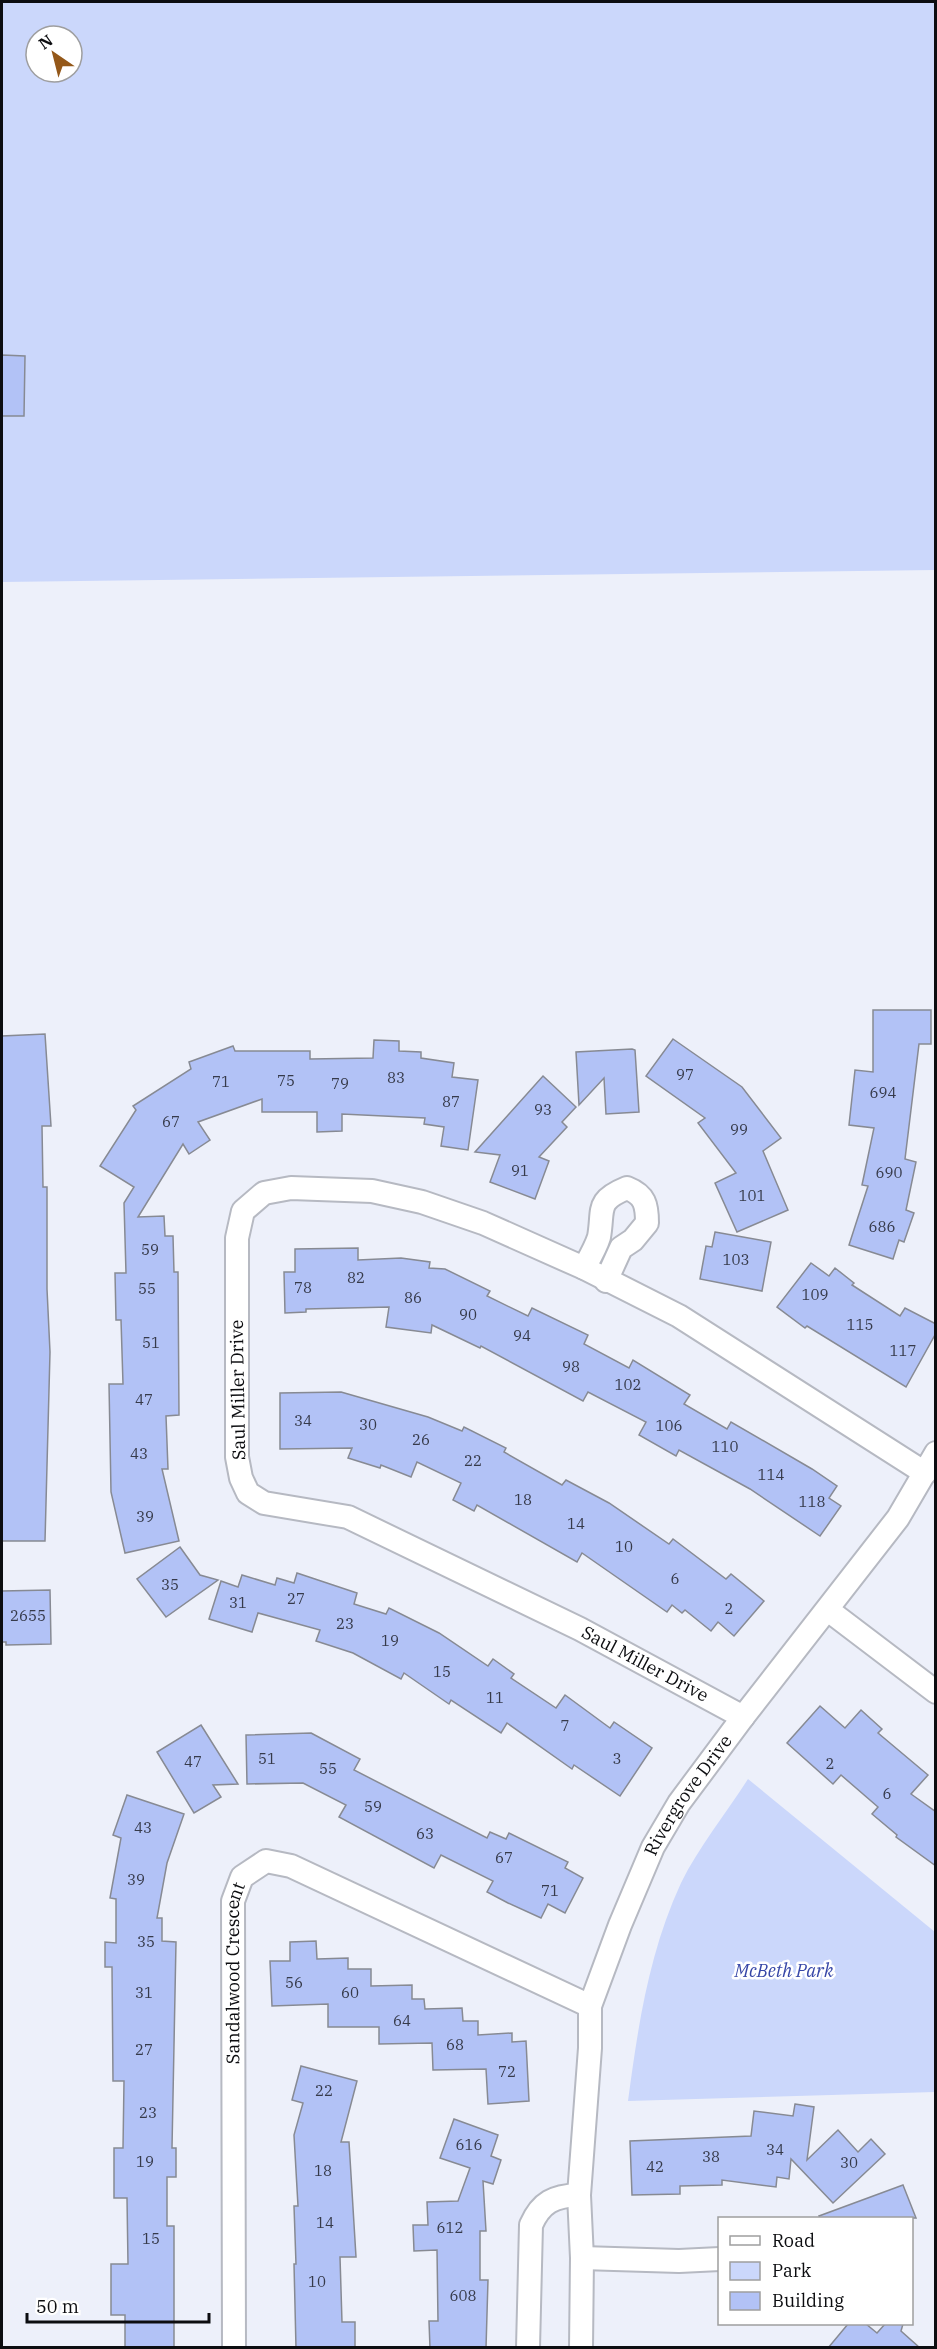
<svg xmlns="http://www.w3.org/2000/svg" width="937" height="2349" viewBox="0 0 937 2349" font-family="'IBM Plex Serif',serif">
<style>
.green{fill:#cbd7fb;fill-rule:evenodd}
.building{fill:#b2c2f6;stroke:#878a93;stroke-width:1.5}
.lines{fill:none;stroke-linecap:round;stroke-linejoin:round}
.minor-casing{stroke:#b6b9c2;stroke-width:26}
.minor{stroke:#fff;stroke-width:22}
.labels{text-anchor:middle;stroke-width:5;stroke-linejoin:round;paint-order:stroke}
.number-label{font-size:15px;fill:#363a4a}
.street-label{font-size:18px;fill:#0c0d10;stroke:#fff}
.park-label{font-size:18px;font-style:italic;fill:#3646a7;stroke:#fff}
</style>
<rect width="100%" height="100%" fill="#edf0fa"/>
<g class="green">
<path d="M2 2H935V570L2 582ZM36 36H72V72H36Z"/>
<path d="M748 1779 935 1932V2092L628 2101C638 2026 649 1952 681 1883 698 1848 727 1812 748 1779Z"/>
</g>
<g class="building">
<polygon points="2,355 25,356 24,416 2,416"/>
<polygon points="873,1010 931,1010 931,1044 919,1044 905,1159 916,1162 906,1210 914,1213 904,1242 899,1240 893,1259 849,1245 868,1186 862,1185 874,1128 849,1125 855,1070 873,1072"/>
<polygon points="45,1034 51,1126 42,1126 43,1187 47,1187 47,1289 50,1352 45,1541 2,1541 2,1036"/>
<polygon points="673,1039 742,1087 781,1138 763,1151 788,1210 737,1232 715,1183 736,1173 698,1123 705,1118 646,1076"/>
<polygon points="374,1040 399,1041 399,1051 421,1052 421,1058 454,1063 452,1077 478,1080 468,1150 441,1146 444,1127 424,1124 425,1118 342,1114 342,1131 317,1132 317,1112 262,1112 262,1099 198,1122 210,1140 189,1154 183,1144 138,1217 164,1216 165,1236 173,1236 174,1272 178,1272 179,1415 166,1416 168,1469 162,1469 179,1541 125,1553 111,1492 109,1384 123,1384 121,1320 116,1320 115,1273 126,1273 124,1203 134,1187 100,1166 136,1110 133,1106 191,1069 189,1062 233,1046 235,1051 310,1051 310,1059 373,1058"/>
<polygon points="632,1049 635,1050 639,1112 606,1114 604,1078 579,1105 576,1052"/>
<polygon points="543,1076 576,1107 562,1122 567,1127 539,1157 549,1161 535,1199 490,1182 500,1155 475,1152"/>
<polygon points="715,1232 771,1242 762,1291 700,1279 706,1246 712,1247"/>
<polygon points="358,1248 358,1260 401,1258 430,1262 429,1268 445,1269 490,1291 487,1296 528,1316 532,1308 588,1335 584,1344 629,1368 633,1360 690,1395 684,1404 727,1429 731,1422 812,1469 837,1486 829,1498 841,1506 820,1536 750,1489 679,1450 676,1456 639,1435 646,1422 588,1392 583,1401 481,1346 480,1348 432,1325 431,1333 386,1327 389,1307 306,1309 306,1312 285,1313 284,1272 295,1272 295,1249"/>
<polygon points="811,1263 829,1276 835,1268 854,1283 852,1285 900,1316 905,1308 936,1324 936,1333 906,1387 807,1326 805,1328 777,1307"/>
<polygon points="341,1392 428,1417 462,1431 464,1427 506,1448 504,1452 562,1485 566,1480 609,1503 669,1544 673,1539 726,1579 731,1574 764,1601 734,1636 718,1622 711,1631 685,1610 682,1613 672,1605 667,1612 582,1553 577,1562 477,1505 474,1511 453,1500 461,1483 417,1462 411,1477 381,1465 380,1468 348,1458 352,1448 280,1449 280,1393"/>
<polygon points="180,1547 200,1575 218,1580 166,1617 137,1579"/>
<polygon points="297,1573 357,1593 354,1604 386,1614 389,1608 439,1633 488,1666 493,1659 514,1674 511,1678 556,1708 565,1695 610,1728 614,1722 652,1748 620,1796 574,1765 572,1769 507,1723 501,1733 451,1700 449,1704 404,1673 401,1679 353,1653 316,1641 320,1630 258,1613 252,1632 209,1619 221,1581 238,1587 242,1575 275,1585 277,1578 294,1583"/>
<polygon points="50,1590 51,1644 6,1645 6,1642 2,1642 2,1591"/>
<polygon points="820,1706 845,1728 861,1710 882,1729 878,1733 928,1775 911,1794 936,1812 936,1866 896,1837 897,1835 872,1814 878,1807 841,1775 833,1784 787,1743"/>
<polygon points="201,1725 238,1784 213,1785 221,1797 194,1813 157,1752"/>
<polygon points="311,1733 360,1759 354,1770 487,1838 490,1832 506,1839 509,1833 568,1862 565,1868 583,1878 565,1913 548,1904 541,1918 508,1903 487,1892 493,1881 441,1855 434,1868 339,1817 346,1805 303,1783 247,1784 246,1735"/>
<polygon points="127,1795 184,1814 167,1863 157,1918 162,1918 162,1941 176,1942 172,2148 176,2148 176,2177 167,2177 167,2226 174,2226 174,2348 125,2348 125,2315 111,2315 111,2264 128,2264 127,2198 114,2198 114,2148 123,2148 124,2081 113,2081 112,1967 105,1967 105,1942 116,1943 116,1899 110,1898 121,1838 113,1835"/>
<polygon points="316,1941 317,1959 348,1958 348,1969 371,1969 371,1986 412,1985 412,1999 424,1999 425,2009 462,2008 463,2021 478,2021 478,2035 512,2033 512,2042 526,2041 529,2101 488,2104 486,2069 433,2070 432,2043 379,2044 379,2027 328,2027 328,2004 272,2006 270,1961 290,1961 290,1942"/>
<polygon points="301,2066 357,2081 341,2142 349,2142 356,2257 340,2257 342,2322 355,2322 355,2348 296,2348 294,2264 296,2264 294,2206 298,2206 294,2135 303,2103 292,2100"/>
<polygon points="795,2104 814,2107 807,2160 838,2130 858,2152 871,2139 885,2154 833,2203 791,2159 789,2179 777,2177 776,2187 722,2180 722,2185 680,2186 680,2194 632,2195 630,2141 751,2136 754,2111 793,2116"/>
<polygon points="454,2119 498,2135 491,2156 501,2160 493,2184 483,2181 486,2231 480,2231 480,2280 488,2280 486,2348 430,2348 429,2321 438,2321 437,2250 414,2251 413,2225 428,2225 427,2202 458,2201 470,2168 440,2158"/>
<polygon points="903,2185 916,2218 820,2218 819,2216"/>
<polygon points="848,2324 866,2324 877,2333 885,2324 903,2324 901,2331 920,2348 828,2348"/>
</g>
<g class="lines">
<defs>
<g id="minor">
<path d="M584 1268C589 1259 596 1247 599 1237 604 1209 595 1201 627 1188 645 1195 647 1205 647 1223L633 1240 621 1248 606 1281"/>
<polyline points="828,1610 936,1692"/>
<polyline points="743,1717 580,1629 348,1517 264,1503 248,1493 241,1478 237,1457 237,1238 243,1211 264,1193 291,1188 372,1191 422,1202 483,1223 584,1268 679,1316 925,1473"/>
<polyline points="582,2258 679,2261 720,2259"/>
<path id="s1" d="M234 2348 233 1901 242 1877 266 1861 291 1866 590 2006"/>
<path d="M528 2348 531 2225C541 2202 554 2196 579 2195"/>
<path id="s2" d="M581 2348 582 2258 579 2195 590 2048V2006L620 1925 653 1847 679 1803 743 1717 898 1518 936 1453"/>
</g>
</defs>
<use href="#minor" class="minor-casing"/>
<use href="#minor" class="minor"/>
</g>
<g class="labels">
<g class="number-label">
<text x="685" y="1080">97</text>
<text x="396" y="1083">83</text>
<text x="286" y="1086">75</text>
<text x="221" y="1087">71</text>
<text x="340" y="1089">79</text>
<text x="883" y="1098">694</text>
<text x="451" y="1107">87</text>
<text x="543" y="1115">93</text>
<text x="171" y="1127">67</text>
<text x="739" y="1135">99</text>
<text x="520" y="1176">91</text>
<text x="889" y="1178">690</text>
<text x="752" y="1201">101</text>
<text x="882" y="1232">686</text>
<text x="150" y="1255">59</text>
<text x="736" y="1265">103</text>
<text x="356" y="1283">82</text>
<text x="303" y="1293">78</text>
<text x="147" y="1294">55</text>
<text x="815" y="1300">109</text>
<text x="413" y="1303">86</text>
<text x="468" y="1320">90</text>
<text x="860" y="1330">115</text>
<text x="522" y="1341">94</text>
<text x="151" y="1348">51</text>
<text x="903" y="1356">117</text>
<text x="571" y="1372">98</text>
<text x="628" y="1390">102</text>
<text x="144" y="1405">47</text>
<text x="303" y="1426">34</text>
<text x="368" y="1430">30</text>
<text x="669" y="1431">106</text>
<text x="421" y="1445">26</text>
<text x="725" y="1452">110</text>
<text x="139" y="1459">43</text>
<text x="473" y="1466">22</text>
<text x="771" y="1480">114</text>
<text x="523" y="1505">18</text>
<text x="812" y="1507">118</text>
<text x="145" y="1522">39</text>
<text x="576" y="1529">14</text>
<text x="624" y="1552">10</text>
<text x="675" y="1584">6</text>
<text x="170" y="1590">35</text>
<text x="296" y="1604">27</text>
<text x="238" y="1608">31</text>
<text x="729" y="1614">2</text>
<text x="28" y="1621">2655</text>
<text x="345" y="1629">23</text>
<text x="390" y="1646">19</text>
<text x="442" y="1677">15</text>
<text x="495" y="1703">11</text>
<text x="565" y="1731">7</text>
<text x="267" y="1764">51</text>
<text x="617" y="1764">3</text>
<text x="193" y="1767">47</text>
<text x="830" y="1769">2</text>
<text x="328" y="1774">55</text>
<text x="887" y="1799">6</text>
<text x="373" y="1812">59</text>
<text x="143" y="1833">43</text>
<text x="425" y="1839">63</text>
<text x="504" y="1863">67</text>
<text x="136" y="1885">39</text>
<text x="550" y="1896">71</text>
<text x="146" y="1947">35</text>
<text x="294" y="1988">56</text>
<text x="144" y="1998">31</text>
<text x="350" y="1998">60</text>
<text x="402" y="2026">64</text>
<text x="455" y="2050">68</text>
<text x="144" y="2055">27</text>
<text x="507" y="2077">72</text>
<text x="324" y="2096">22</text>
<text x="148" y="2118">23</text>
<text x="469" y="2150">616</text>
<text x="775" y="2155">34</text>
<text x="711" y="2162">38</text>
<text x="145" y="2167">19</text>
<text x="849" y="2168">30</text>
<text x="655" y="2172">42</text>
<text x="323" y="2176">18</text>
<text x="325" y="2228">14</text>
<text x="450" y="2233">612</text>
<text x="151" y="2244">15</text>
<text x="317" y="2287">10</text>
<text x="463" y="2301">608</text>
</g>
<g class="street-label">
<text transform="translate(238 1390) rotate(-91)" y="6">Saul Miller Drive</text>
<text transform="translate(645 1664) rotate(28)" y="6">Saul Miller Drive</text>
<text dy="6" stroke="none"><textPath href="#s2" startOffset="576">Rivergrove Drive</textPath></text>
<text dy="6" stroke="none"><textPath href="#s1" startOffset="375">Sandalwood Crescent</textPath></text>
</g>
<g class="park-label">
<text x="784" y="1977">McBeth Park</text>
</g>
</g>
<rect width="937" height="2349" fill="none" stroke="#0c0d10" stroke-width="6"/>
<rect x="718" y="2217" width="195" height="108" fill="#ffffff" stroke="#9e9e9f" stroke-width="1.5"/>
<rect x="730" y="2236" width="30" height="9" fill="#ffffff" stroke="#9e9e9f" stroke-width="1.5"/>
<text x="772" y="2247" font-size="18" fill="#0c0d10">Road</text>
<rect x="730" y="2262" width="30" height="18" fill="#cbd7fb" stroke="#9e9e9f" stroke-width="1.5"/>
<text x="772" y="2277" font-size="18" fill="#0c0d10">Park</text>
<rect x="730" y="2292" width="30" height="18" fill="#b2c2f6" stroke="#9e9e9f" stroke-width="1.5"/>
<text x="772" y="2307" font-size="18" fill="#0c0d10">Building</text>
<g transform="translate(54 54) rotate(325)"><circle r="28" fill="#ffffff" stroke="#9e9e9f" stroke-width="1.5"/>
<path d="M0-4.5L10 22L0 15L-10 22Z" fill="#945819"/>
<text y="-9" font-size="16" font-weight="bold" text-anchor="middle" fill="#0c0d10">N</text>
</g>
<path d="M27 2313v9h182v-9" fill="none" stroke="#0c0d10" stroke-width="3"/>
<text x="36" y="2313" font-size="18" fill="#0c0d10" stroke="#ffffff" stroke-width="4.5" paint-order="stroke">50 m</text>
</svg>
